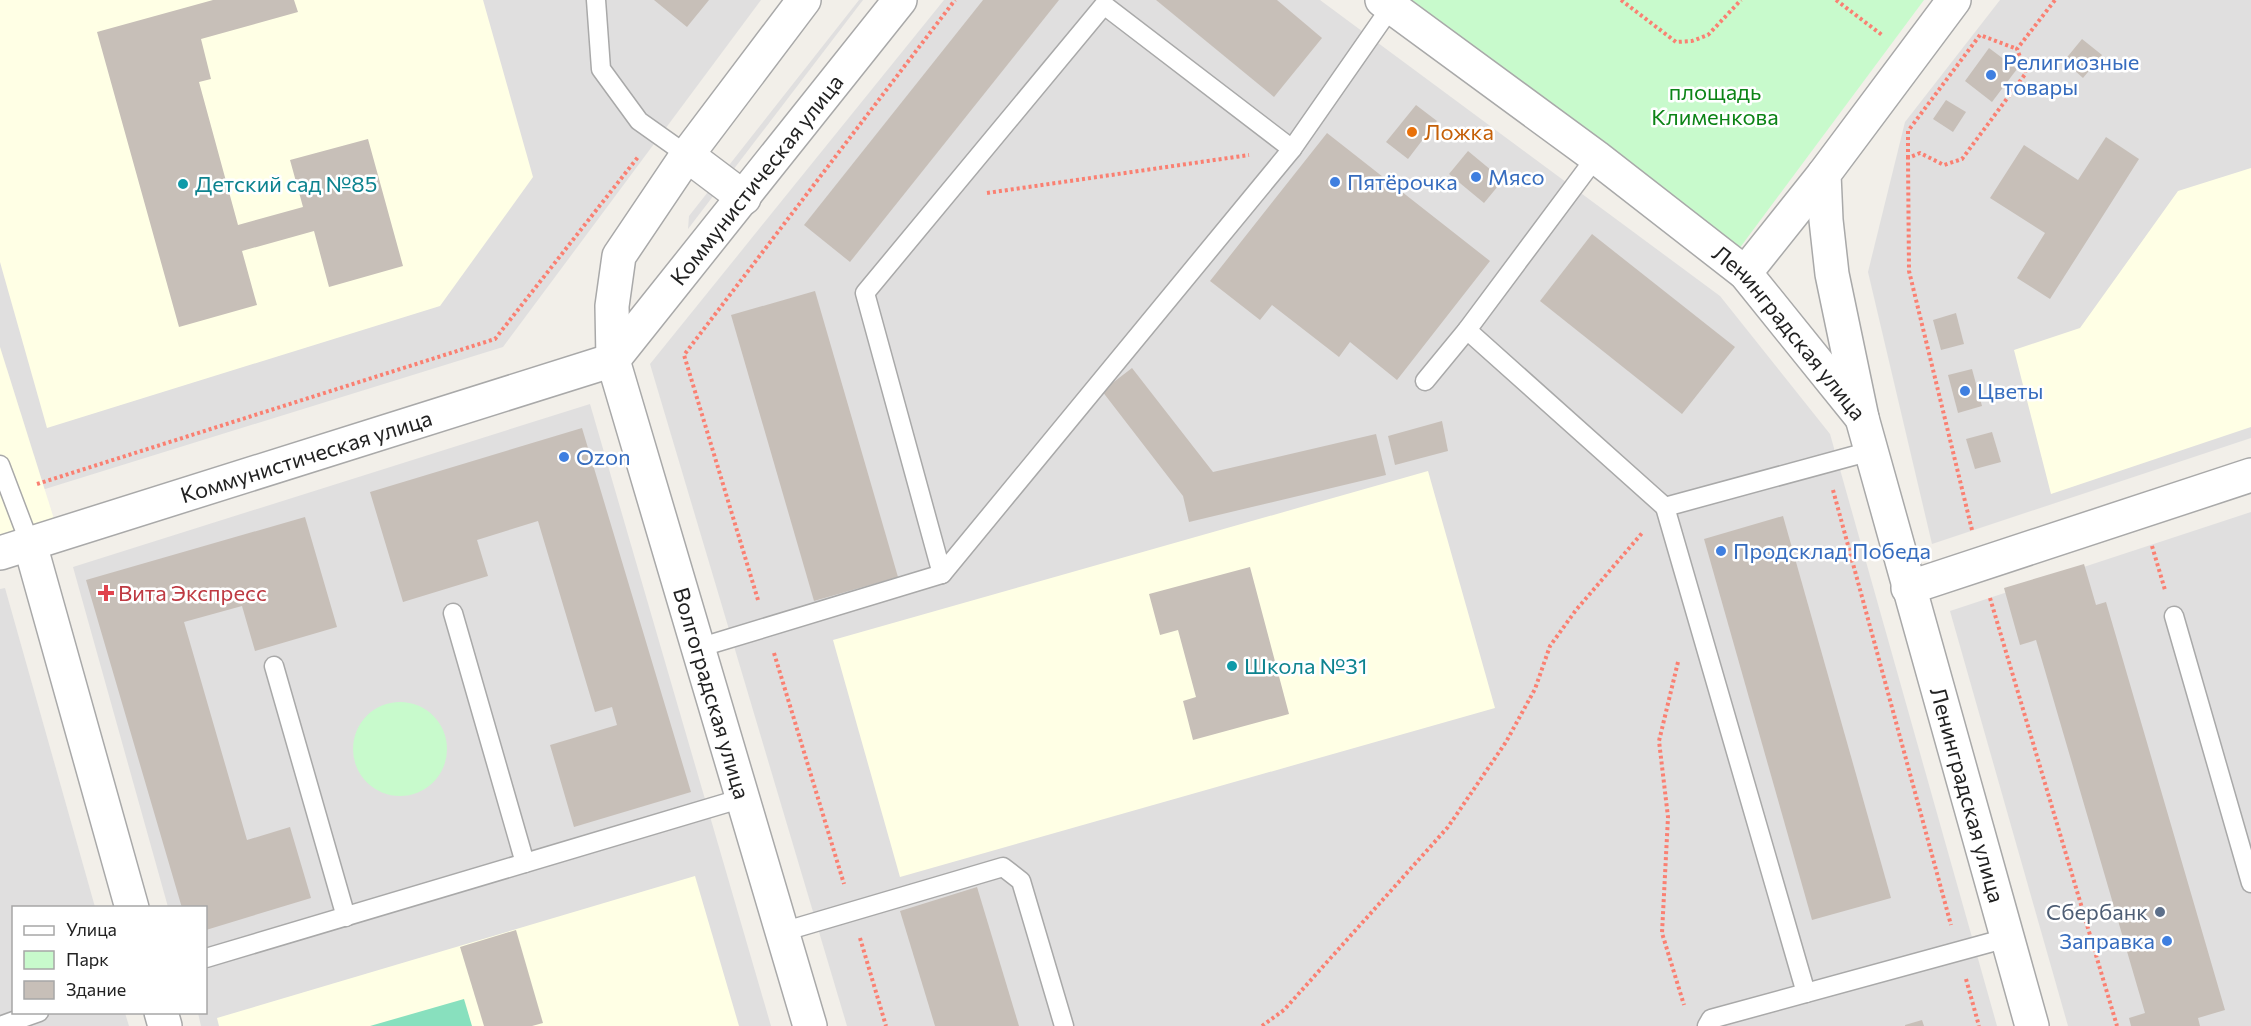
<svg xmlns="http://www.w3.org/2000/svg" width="2251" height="1026" viewBox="0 0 2251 1026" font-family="Commissioner,sans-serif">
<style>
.residential{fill:#e0dfdf}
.education{fill:#ffffe5}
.park{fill:#c8facc}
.pitch{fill:#88e0be}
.building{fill:#c7bfb8}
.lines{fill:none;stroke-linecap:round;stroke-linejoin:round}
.service-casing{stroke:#a9a9a9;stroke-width:21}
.minor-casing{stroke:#a9a9a9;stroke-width:36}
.tertiary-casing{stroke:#a9a9a9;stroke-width:36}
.path{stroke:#fa8072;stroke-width:4;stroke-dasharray:3 3;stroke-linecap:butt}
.service{stroke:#fff;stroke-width:18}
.minor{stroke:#fff;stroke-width:33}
.tertiary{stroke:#fff;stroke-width:33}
.shop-dot{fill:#3f7fe0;stroke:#fff;stroke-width:2}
.food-dot{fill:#e8710a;stroke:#fff;stroke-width:2}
.culture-dot{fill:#0f9aa8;stroke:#fff;stroke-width:2}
.health-dot{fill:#e0444e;stroke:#fff;stroke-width:2}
.service-dot{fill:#5c6f8a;stroke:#fff;stroke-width:2}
.labels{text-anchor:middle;stroke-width:5;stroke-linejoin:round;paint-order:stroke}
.shop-label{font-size:22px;fill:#366cbe;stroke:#fff;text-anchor:start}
.park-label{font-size:22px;fill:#0c8416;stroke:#fff}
.food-label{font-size:22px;fill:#c56008;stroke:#fff;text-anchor:start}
.street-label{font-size:22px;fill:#222;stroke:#fff}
.culture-label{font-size:22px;fill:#0d838f;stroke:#fff;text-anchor:start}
.health-label{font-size:22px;fill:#be3a42;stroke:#fff;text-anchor:start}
.service-label{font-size:22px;fill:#4e5e75;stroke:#fff;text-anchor:end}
</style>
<rect width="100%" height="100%" fill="#f2efe9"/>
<g class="residential">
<polygon points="0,0 761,0 503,347 0,503"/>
<polygon points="859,0 863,0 688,229 689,216"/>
<polygon points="944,0 1320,0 1720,296 1830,434 1997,1026 847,1026 650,364"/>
<polygon points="2000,0 2251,0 2251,438 1932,544 1868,272 1905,122"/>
<polygon points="590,404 771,1026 201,1026 198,1013 206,1012 206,908 168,907 73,567"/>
<polygon points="2251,512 2251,1026 2068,1026 1950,611"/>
<polygon points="5,588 95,907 14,908 14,1012 125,1013 129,1026 0,1026 0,589"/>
</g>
<g class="education">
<polygon points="0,0 483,0 533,177 440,306 47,428 0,262"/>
<polygon points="2251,168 2251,427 2051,494 2014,350 2080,328 2178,191"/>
<polygon points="0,347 54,519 0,535"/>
<polygon points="1428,471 1495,708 900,877 833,640"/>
<polygon points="695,876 739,1026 219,1026 217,1018"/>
</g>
<g class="park">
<polygon points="1397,0 1924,0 1736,253"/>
<circle cx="400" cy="749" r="47"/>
</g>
<polygon class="pitch" points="464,999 472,1026 370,1026"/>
<g class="building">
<polygon points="213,0 294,0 298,12 201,39 211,79 199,82 238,225 303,207 290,160 368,139 403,266 329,287 314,231 242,251 257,305 179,327 97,32"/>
<polygon points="654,0 709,0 687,27"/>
<polygon points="983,0 1059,0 850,262 804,225"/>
<polygon points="1156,0 1277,0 1322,38 1274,97"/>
<polygon points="2082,39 2102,55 2083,78 2064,61"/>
<polygon points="1989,48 2017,69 1992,102 1965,81"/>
<polygon points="1946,100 1966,112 1953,132 1933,119"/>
<polygon points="1416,105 1437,121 1408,159 1386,142"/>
<polygon points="1327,133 1490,261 1397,380 1350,342 1339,357 1272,305 1260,320 1210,281"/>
<polygon points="2106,137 2139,159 2050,299 2017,278 2045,233 1990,198 2024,145 2078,180"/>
<polygon points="1468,151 1503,180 1484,203 1449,174"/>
<polygon points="1592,234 1735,347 1682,414 1540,301"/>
<polygon points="815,291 898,577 814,601 731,315"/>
<polygon points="1956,313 1964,344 1941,350 1933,320"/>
<polygon points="1132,368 1213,472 1376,434 1386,475 1189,522 1183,496 1102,391"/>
<polygon points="1972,369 1982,406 1958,413 1948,375"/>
<polygon points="1442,421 1448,451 1395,465 1388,436"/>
<polygon points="582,428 691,792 574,827 550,745 617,725 612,707 595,712 538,521 477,540 488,576 403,602 370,492"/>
<polygon points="1992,432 2001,462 1975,469 1966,439"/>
<polygon points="1783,516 1891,898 1812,920 1704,539"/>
<polygon points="305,517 337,627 255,651 242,606 184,622 247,840 290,827 311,898 206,930 206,908 182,908 86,580"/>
<polygon points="2084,564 2096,605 2106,602 2225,1010 2198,1018 2200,1026 2131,1026 2129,1018 2145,1013 2036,640 2020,645 2004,588"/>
<polygon points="1250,567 1289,714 1193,740 1183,701 1196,697 1178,630 1160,635 1149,594"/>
<polygon points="977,887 1019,1026 935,1026 900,911"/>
<polygon points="516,930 543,1023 532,1026 484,1026 460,947"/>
<polygon points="1922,1020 1924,1026 1905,1026 1905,1025"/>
</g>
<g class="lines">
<defs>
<g id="service">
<polyline points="596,0 601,69 639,121 687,155"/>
<polyline points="1467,330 1665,507 1871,451"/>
<polyline points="1425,381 1467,330 1596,157"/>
<polyline points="0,465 30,544"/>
<polyline points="1665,507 1806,993"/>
<polyline points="942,574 865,293 1104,5 1292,149"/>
<polyline points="453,613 525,863"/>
<polyline points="2174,616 2251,883"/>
<polyline points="698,648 942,574 1292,149 1391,7"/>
<polyline points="274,666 346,917"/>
<polyline points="782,932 1003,867 1021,881 1064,1026"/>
<polyline points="206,958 743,798"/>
<polyline points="0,1026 39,1012"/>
<polyline points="1707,1026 1711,1019 2007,938"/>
</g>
<g id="minor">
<path id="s1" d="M804 0 687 155 619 256 612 306 613 360 810 1026"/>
<path id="s2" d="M1382 0 1596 157 1745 273 1862 418"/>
<polyline points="687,155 744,198"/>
<polyline points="1745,273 1824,174"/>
<polyline points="30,544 132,908"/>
<path id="s3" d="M0 553 613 360 900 0"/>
<polyline points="1908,588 2251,475"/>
<polyline points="161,1012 165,1026"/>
</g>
<g id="tertiary">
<path id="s4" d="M1954 0 1824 174 1826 220 1832 274 1862 418 2032 1026"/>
</g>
</defs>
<use href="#service" class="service-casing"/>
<use href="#minor" class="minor-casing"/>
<use href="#tertiary" class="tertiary-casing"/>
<g class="path">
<polyline points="1621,0 1676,42 1692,41 1708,35 1741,0"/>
<polyline points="1836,0 1882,35"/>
<polyline points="1908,158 1908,131 1980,35 2017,49"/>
<polyline points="987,193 1249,155"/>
<polyline points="37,484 495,339 638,157"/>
<polyline points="1833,490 1951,925"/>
<polyline points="1972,530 1909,271 1908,158 1920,153 1944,165 1962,159 2026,73 2017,49 2055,0"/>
<polyline points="2152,546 2165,590"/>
<polyline points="1990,598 2117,1026"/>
<polyline points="758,600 684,355 955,0"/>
<polyline points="774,653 844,884"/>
<polyline points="1678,662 1659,741 1668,817 1662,933 1684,1005"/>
<polyline points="860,938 886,1026"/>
<polyline points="1966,979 1979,1026"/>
<polyline points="1262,1026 1284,1010 1448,827 1506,742 1535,689 1550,646 1576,610 1643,532"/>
</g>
<use href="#service" class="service"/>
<use href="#minor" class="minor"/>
<use href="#tertiary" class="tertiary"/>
</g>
<g class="shop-dot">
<circle cx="1991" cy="75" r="6"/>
<circle cx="1476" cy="177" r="6"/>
<circle cx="1335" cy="182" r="6"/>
<circle cx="1965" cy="391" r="6"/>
<circle cx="564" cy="457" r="6"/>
<circle cx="1721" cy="551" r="6"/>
<circle cx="2167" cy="941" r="6"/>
</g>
<circle class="food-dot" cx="1412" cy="132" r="6"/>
<g class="culture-dot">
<circle cx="183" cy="184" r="6"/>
<circle cx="1232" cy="666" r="6"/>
</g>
<path class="health-dot" d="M103 584h6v6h6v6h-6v6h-6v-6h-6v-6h6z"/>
<circle class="service-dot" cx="2160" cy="912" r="6"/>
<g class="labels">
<g class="shop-label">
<text x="2003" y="70">Религиозные<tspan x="2003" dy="25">товары</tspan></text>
<text x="1488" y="185">Мясо</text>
<text x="1347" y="190">Пятёрочка</text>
<text x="1977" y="399">Цветы</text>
<text x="576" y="465">Ozon</text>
<text x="1733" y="559">Продсклад Победа</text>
<text x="2155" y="949" text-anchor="end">Заправка</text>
</g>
<g class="park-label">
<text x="1715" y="100">площадь<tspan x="1715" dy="25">Клименкова</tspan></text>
</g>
<g class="food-label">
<text x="1424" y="140">Ложка</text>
</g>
<g class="street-label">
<text dy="8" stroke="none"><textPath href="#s3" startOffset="873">Коммунистическая улица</textPath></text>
<text dy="8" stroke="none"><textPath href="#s2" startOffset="528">Ленинградская улица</textPath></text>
<text dy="8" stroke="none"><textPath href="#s3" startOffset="321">Коммунистическая улица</textPath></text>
<text dy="8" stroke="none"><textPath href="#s1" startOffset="768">Волгоградская улица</textPath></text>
<text dy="8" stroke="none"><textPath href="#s4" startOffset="856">Ленинградская улица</textPath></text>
</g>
<g class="culture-label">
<text x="195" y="192">Детский сад №85</text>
<text x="1244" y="674">Школа №31</text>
</g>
<g class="health-label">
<text x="118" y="601">Вита Экспресс</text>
</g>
<g class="service-label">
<text x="2148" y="920">Сбербанк</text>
</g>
</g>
<rect x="12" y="906" width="195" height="108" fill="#ffffff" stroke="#a7a7a7" stroke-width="1.5"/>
<rect x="24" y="926" width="30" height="9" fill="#ffffff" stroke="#a7a7a7" stroke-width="1.5"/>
<text x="66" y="936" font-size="18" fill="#222222">Улица</text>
<rect x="24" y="951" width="30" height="18" fill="#c8facc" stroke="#a7a7a7" stroke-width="1.5"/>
<text x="66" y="966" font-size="18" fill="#222222">Парк</text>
<rect x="24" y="981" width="30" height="18" fill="#c7bfb8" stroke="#a7a7a7" stroke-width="1.5"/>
<text x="66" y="996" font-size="18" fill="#222222">Здание</text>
</svg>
